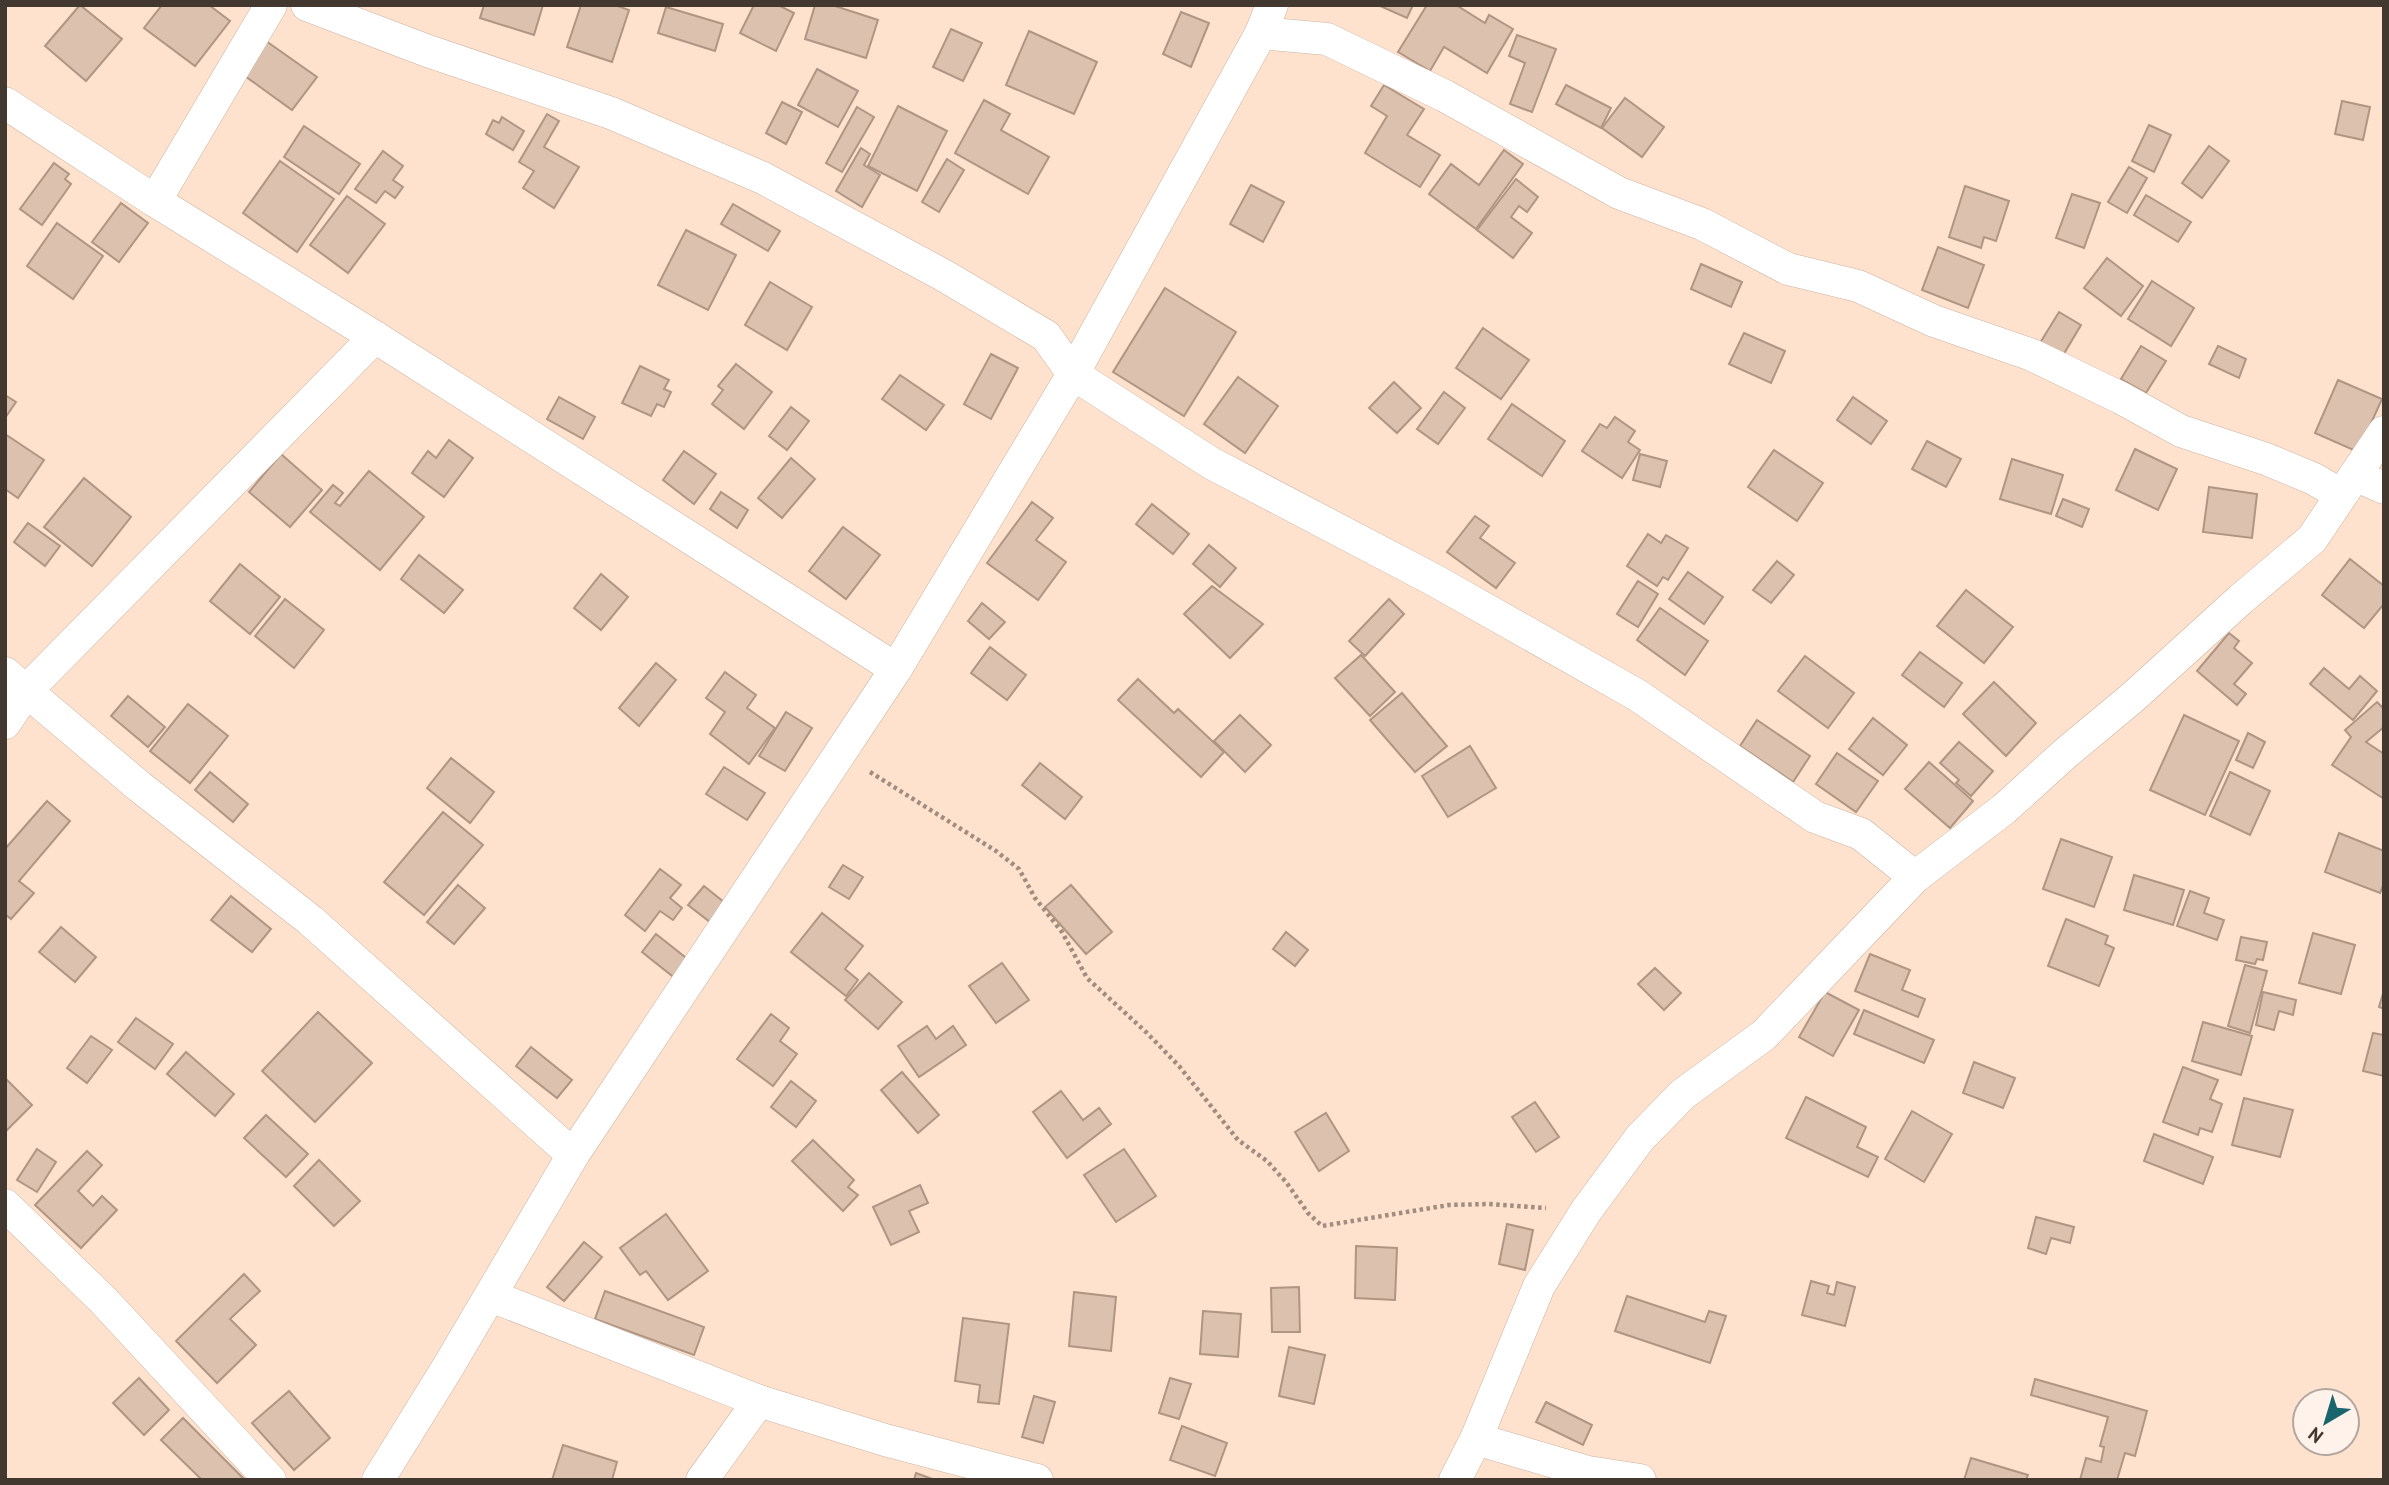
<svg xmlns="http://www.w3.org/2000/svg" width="2389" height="1485" viewBox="0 0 2389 1485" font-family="'PT Sans',sans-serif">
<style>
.building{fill:#dcc1ae;stroke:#af9583;stroke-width:2}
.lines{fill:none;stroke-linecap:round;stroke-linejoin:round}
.street-casing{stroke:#cdb29f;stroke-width:33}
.path{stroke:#a08d7f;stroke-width:4.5;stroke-dasharray:3.5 3.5;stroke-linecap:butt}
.street{stroke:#fff;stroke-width:32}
</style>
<rect width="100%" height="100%" fill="#fee2ce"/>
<g class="building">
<polygon points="80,5 122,39 86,81 45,46"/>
<polygon points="162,5 209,5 230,21 195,66 144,28"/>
<polygon points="484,5 543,5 534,35 480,18"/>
<polygon points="581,5 615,5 629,10 612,62 567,47"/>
<polygon points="754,5 778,5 794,13 776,51 740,33"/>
<polygon points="815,5 832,5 878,20 866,58 805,39"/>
<polygon points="1378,5 1413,5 1407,18"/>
<polygon points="1427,5 1456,5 1485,23 1489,15 1513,29 1487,73 1444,47 1430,71 1398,52"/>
<polygon points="666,7 723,24 715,51 658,33"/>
<polygon points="1181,12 1209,23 1191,67 1163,54"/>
<polygon points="951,29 982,43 963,81 933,67"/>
<polygon points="1029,31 1097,62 1074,114 1006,85"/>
<polygon points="1517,35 1556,49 1532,112 1510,104 1525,63 1509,56"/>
<polygon points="266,41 317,77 292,110 242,74"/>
<polygon points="817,69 858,91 838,127 798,105"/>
<polygon points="1384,85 1424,109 1407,135 1440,155 1420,187 1365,153 1387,116 1371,106"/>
<polygon points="1566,85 1611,108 1601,128 1556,104"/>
<polygon points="1625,98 1664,127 1642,157 1602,128"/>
<polygon points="984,100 1010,114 1001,130 1049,157 1028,194 955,153"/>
<polygon points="2342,101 2370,107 2363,140 2335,134"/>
<polygon points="782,102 802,112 786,144 766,133"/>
<polygon points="898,106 947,131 917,191 868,166"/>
<polygon points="857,107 874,117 842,172 826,163"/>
<polygon points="547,114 559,121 544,147 579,167 554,208 523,188 534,171 519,162"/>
<polygon points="502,117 524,131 513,150 486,134 493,120 499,123"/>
<polygon points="2149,125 2171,135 2154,172 2132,161"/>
<polygon points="304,126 360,164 339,194 284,157"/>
<polygon points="2209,146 2229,161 2202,198 2182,183"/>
<polygon points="861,148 870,154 864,165 880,175 862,207 836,191"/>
<polygon points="1504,150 1523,164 1476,229 1429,194 1451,164 1479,185"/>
<polygon points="383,151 403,166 393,180 403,187 395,198 385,191 376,203 355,189"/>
<polygon points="947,159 964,170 939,212 922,202"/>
<polygon points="280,161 334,199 297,252 243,213"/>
<polygon points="54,163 69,174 65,179 71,184 42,225 20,209"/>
<polygon points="2129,167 2147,178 2127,213 2108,202"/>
<polygon points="1516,179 1538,197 1527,212 1519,206 1511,217 1532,233 1513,258 1477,230"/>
<polygon points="1251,185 1284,202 1263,242 1230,224"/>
<polygon points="1965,186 2009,201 1996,241 1984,237 1981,248 1949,237"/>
<polygon points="2072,194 2100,203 2084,248 2056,238"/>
<polygon points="2146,195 2191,222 2178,242 2134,215"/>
<polygon points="347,196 385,224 348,273 310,245"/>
<polygon points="121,203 148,223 119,262 92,242"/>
<polygon points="733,204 780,231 768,251 721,224"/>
<polygon points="57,223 103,256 73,299 27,266"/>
<polygon points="686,230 736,255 708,310 658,285"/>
<polygon points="1938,247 1984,265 1968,308 1922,290"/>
<polygon points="2107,258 2143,286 2121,316 2084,288"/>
<polygon points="1701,264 1742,282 1731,307 1691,289"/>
<polygon points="2152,281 2194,308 2171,346 2128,319"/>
<polygon points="770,282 812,307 787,350 745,325"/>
<polygon points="1165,288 1236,332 1184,416 1113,372"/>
<polygon points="2059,312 2081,325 2062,357 2040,343"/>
<polygon points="1483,328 1529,360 1501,399 1456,368"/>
<polygon points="1744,333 1785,351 1771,383 1729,364"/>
<polygon points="2141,346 2166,361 2146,393 2121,379"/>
<polygon points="2218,346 2246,359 2239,378 2209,364"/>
<polygon points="991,354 1018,368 991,419 964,404"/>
<polygon points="736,364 772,392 744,429 712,404 723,390 718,386"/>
<polygon points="640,366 669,380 664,389 671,392 664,407 657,404 651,416 622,403"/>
<polygon points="900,375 944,405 926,430 882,399"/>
<polygon points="1238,377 1278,406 1245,453 1204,424"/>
<polygon points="2338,380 2382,399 2358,452 2315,433"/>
<polygon points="1394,382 1421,408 1397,433 1369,408"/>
<polygon points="1444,392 1465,408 1438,444 1417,429"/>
<polygon points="5,395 16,402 5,418"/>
<polygon points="559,397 595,417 583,439 547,419"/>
<polygon points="1853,397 1887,421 1871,444 1837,420"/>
<polygon points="1512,404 1565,441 1542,476 1488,439"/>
<polygon points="791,407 809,421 787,450 769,436"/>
<polygon points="1615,417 1635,431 1628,442 1640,450 1622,478 1582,451 1600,424 1607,428"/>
<polygon points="5,434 44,460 18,498 5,489"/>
<polygon points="449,440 473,458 444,497 412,473 428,451 436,458"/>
<polygon points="1927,441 1961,459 1946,487 1912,469"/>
<polygon points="2135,449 2177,469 2158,510 2116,490"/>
<polygon points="1774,450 1823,483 1797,521 1748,487"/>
<polygon points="684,451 716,474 694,504 663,480"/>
<polygon points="281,454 322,490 290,527 249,492"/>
<polygon points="1640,454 1667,461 1660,487 1633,480"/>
<polygon points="791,458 815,479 782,518 758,498"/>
<polygon points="2012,459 2063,475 2051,514 2000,499"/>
<polygon points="369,471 424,517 380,570 310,512 333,485 343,493 335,503 340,506"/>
<polygon points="84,478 131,517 92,566 44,527"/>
<polygon points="2209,487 2257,494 2252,538 2203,532"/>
<polygon points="721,492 748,510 737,528 710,509"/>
<polygon points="2063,499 2089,509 2082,527 2056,516"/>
<polygon points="1032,502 1053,518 1036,540 1066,562 1038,600 987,563"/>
<polygon points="1152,504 1189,534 1173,554 1136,524"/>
<polygon points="1475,516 1489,526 1480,538 1515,563 1496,588 1447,552"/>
<polygon points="28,523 60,546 45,566 14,542"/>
<polygon points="843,527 880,555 846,599 809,571"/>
<polygon points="1648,534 1661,543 1666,535 1688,548 1668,580 1663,577 1657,586 1627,566"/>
<polygon points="1209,545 1236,568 1220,587 1193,564"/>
<polygon points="419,555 463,590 444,613 401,579"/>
<polygon points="2350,559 2384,586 2384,604 2364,628 2322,595"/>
<polygon points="1777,561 1794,575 1771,603 1753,590"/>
<polygon points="240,564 280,597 250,634 210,601"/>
<polygon points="1688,572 1723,597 1704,624 1669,599"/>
<polygon points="601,574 628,597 601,630 574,608"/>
<polygon points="1638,581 1658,594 1638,627 1617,614"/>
<polygon points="1212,586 1263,624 1230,658 1184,614"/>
<polygon points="1966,590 2013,627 1984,663 1937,626"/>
<polygon points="285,599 324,630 294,668 255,636"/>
<polygon points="1389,599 1404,614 1365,656 1349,641"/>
<polygon points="982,603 1005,622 989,639 968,621"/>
<polygon points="1660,608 1708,641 1685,675 1637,640"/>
<polygon points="2229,633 2239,641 2234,648 2252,663 2234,684 2246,694 2237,705 2197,671"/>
<polygon points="990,647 1026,675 1007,700 971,673"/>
<polygon points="1920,652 1962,683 1944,707 1902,675"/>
<polygon points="1361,655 1395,692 1370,716 1335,678"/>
<polygon points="1805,656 1854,693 1828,728 1778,691"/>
<polygon points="656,663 676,680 639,726 619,708"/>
<polygon points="2324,668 2349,689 2360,676 2377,691 2353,720 2310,684"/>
<polygon points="725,672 756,695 747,708 775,728 749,764 710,734 725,712 706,698"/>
<polygon points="1138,679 1174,713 1178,709 1224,752 1201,777 1118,700"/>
<polygon points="1994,682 2036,723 2006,756 1963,714"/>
<polygon points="1402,693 1447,746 1415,772 1370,720"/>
<polygon points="128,696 165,727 148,747 111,716"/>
<polygon points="2377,702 2384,709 2384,727 2366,742 2384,754 2384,799 2332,765 2351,737 2345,730"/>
<polygon points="188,704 228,736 190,783 150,751"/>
<polygon points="786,712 812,728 785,771 759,756"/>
<polygon points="1240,715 1271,745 1245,772 1214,741"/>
<polygon points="2184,715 2239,741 2205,815 2150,790"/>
<polygon points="1873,718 1907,745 1883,775 1849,749"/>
<polygon points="1757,720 1810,756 1793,782 1740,746"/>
<polygon points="2248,733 2265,742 2253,768 2236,760"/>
<polygon points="1959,742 1993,771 1971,796 1956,783 1959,780 1940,763"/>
<polygon points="1470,746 1496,788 1448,817 1422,776"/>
<polygon points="1837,753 1878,781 1856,812 1816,784"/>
<polygon points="451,758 494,792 470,823 427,788"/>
<polygon points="1929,762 1973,801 1950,828 1905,789"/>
<polygon points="1040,763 1082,797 1065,819 1022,785"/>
<polygon points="724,767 765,793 747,820 706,794"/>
<polygon points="210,772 248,804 233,822 195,790"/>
<polygon points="2230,772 2270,791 2250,835 2210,816"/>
<polygon points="47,801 70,821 19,881 34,893 11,919 5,914 5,849"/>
<polygon points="443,812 483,845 424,915 384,882"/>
<polygon points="2339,833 2384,851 2384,883 2380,893 2325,872"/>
<polygon points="2061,839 2112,857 2094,907 2043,889"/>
<polygon points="843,865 863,877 849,899 829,887"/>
<polygon points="660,869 681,885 670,898 682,908 673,920 660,911 645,931 625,915"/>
<polygon points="2134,875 2184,890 2173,925 2124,910"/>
<polygon points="458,885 485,908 454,944 427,922"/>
<polygon points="1071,885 1112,932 1086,954 1045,907"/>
<polygon points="704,886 725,903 710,922 688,905"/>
<polygon points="2190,891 2209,898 2204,913 2224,920 2217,940 2177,926"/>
<polygon points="231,896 271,929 252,952 211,920"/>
<polygon points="822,913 863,946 845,969 858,980 846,996 791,952"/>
<polygon points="2066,919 2108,936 2105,944 2114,948 2099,986 2048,966"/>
<polygon points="61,927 96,957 75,982 39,952"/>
<polygon points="1286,932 1308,950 1295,966 1273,949"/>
<polygon points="2313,933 2355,945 2341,994 2299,983"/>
<polygon points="656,934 690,961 676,979 642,952"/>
<polygon points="2241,937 2267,942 2263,960 2257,959 2255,964 2236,960"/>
<polygon points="1870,954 1910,970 1902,990 1925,999 1918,1017 1855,991"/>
<polygon points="1002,963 1029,1000 996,1023 969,986"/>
<polygon points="2245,965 2267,971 2250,1033 2228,1026"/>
<polygon points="1655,968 1681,993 1664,1010 1638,984"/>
<polygon points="869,973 902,1002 878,1029 845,1000"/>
<polygon points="2384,990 2384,1009 2379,1007"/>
<polygon points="1825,992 1859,1010 1833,1056 1799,1037"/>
<polygon points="2263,992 2296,1000 2293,1015 2279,1011 2274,1030 2256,1025"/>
<polygon points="1864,1010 1934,1040 1924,1063 1854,1034"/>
<polygon points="318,1012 372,1063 315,1122 262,1071"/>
<polygon points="771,1014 789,1028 780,1041 797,1054 773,1086 737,1059"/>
<polygon points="136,1018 173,1044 155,1069 118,1042"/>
<polygon points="2203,1022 2252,1036 2241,1075 2192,1061"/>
<polygon points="927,1026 936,1039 953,1026 966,1045 919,1077 898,1046"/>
<polygon points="2373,1033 2384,1035 2384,1076 2363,1071"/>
<polygon points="91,1036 112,1050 87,1083 67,1068"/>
<polygon points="531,1047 572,1080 557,1098 516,1066"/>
<polygon points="186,1052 234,1094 215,1116 167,1074"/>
<polygon points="1974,1062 2015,1078 2003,1108 1963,1093"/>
<polygon points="2183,1067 2218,1080 2210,1099 2222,1104 2212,1132 2200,1128 2198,1135 2163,1122"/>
<polygon points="902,1072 939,1115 918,1133 881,1090"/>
<polygon points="5,1078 32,1105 5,1132"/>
<polygon points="791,1081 816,1101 796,1127 771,1107"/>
<polygon points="1061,1091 1083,1120 1099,1108 1111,1124 1067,1158 1033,1112"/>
<polygon points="1806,1097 1866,1127 1857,1147 1878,1157 1868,1177 1786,1138"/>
<polygon points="2244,1098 2293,1110 2280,1157 2232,1145"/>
<polygon points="1535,1102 1559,1137 1536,1152 1512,1117"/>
<polygon points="1912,1111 1952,1134 1924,1182 1885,1159"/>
<polygon points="1326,1113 1349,1151 1319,1171 1295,1132"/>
<polygon points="266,1115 308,1154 286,1177 244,1138"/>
<polygon points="2154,1134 2213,1157 2203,1184 2144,1161"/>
<polygon points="813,1140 854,1180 848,1187 858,1195 843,1211 792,1161"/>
<polygon points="37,1149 56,1162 37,1192 17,1180"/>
<polygon points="1124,1149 1156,1196 1116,1222 1084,1175"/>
<polygon points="87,1151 102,1165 78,1191 93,1206 102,1196 117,1210 81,1248 35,1205"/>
<polygon points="319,1160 360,1201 334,1226 294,1186"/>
<polygon points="920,1185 928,1203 909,1211 919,1232 891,1245 873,1207"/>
<polygon points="666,1214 708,1271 668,1300 646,1271 640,1275 620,1248"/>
<polygon points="2036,1217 2074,1227 2070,1243 2051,1238 2046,1254 2028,1248"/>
<polygon points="1507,1224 1533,1230 1525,1270 1499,1264"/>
<polygon points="584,1242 602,1257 564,1301 547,1287"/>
<polygon points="1356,1246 1397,1248 1395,1300 1355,1298"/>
<polygon points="244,1274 260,1291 230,1319 256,1345 217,1383 176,1341"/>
<polygon points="1811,1281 1829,1286 1827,1293 1834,1295 1837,1282 1855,1287 1845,1326 1802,1315"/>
<polygon points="1299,1287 1300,1332 1272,1332 1271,1288"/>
<polygon points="605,1291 704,1327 694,1355 595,1319"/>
<polygon points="1074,1292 1116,1297 1111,1351 1069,1346"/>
<polygon points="1627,1296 1705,1322 1709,1311 1726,1316 1710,1363 1615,1331"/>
<polygon points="1203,1311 1241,1314 1238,1357 1200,1354"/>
<polygon points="963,1318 1009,1324 999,1404 978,1402 980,1385 955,1381"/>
<polygon points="1289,1347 1325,1355 1314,1404 1279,1396"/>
<polygon points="139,1378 169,1410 144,1435 113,1403"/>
<polygon points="1170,1378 1191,1384 1179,1419 1159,1413"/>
<polygon points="2035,1379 2147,1411 2135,1456 2125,1453 2117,1480 2080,1480 2086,1458 2101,1462 2104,1447 2100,1446 2108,1417 2031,1395"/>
<polygon points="289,1391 330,1438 294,1470 252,1423"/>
<polygon points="1034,1396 1055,1402 1043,1443 1022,1437"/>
<polygon points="1546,1402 1592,1425 1583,1445 1536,1422"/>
<polygon points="183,1418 245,1480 202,1480 161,1440"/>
<polygon points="1182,1426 1227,1443 1215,1476 1170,1460"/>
<polygon points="563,1445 617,1462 612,1480 552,1480"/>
<polygon points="1971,1458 2028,1475 2026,1480 1964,1480"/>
<polygon points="916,1473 935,1480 914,1480"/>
</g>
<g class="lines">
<defs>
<g id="street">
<polyline points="307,5 425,50 611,113 763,178 943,275 1046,336 1073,374 1211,463 1434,580 1637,695 1815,817 1861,834 1915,877"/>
<polyline points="1261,33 1327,39 1445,96 1619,193 1702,224 1788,269 1858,286 1934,321 2032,355 2121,398 2181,431 2266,459 2314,479 2341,495"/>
<polyline points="5,103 155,201 375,337 896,669"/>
<polyline points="155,201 271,5"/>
<polyline points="2355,475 2384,488"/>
<polyline points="5,673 140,787 310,920 573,1155"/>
<polyline points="5,723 27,690 375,337"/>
<polyline points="5,1205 104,1301 270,1480"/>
<polyline points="491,1296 759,1401 885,1440 1037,1480"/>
<polyline points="1476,1439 1588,1472 1640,1480"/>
<polyline points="378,1480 448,1367 573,1155 896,669 1073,374 1261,33 1272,5"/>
<polyline points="702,1480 759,1401"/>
<polyline points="1455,1480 1476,1439 1539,1286 1586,1211 1640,1138 1683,1094 1764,1035 1915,877 2004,809 2067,752 2132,698 2241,599 2312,539 2384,432"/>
</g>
</defs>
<use href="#street" class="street-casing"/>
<polyline class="path" points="870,772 996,851 1019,869 1035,898 1062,932 1087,978 1146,1032 1179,1066 1238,1140 1267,1161 1286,1182 1308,1213 1322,1226 1449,1205 1488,1204 1546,1208"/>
<use href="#street" class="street"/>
</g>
<rect width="2389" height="1485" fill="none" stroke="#433830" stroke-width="14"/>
<g transform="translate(2326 1422) rotate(218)"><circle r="33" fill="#fef2eb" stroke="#b3a8a0" stroke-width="2"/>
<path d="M0-5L12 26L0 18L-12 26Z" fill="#18656e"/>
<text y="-10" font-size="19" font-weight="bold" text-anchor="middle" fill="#433830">N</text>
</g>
</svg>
